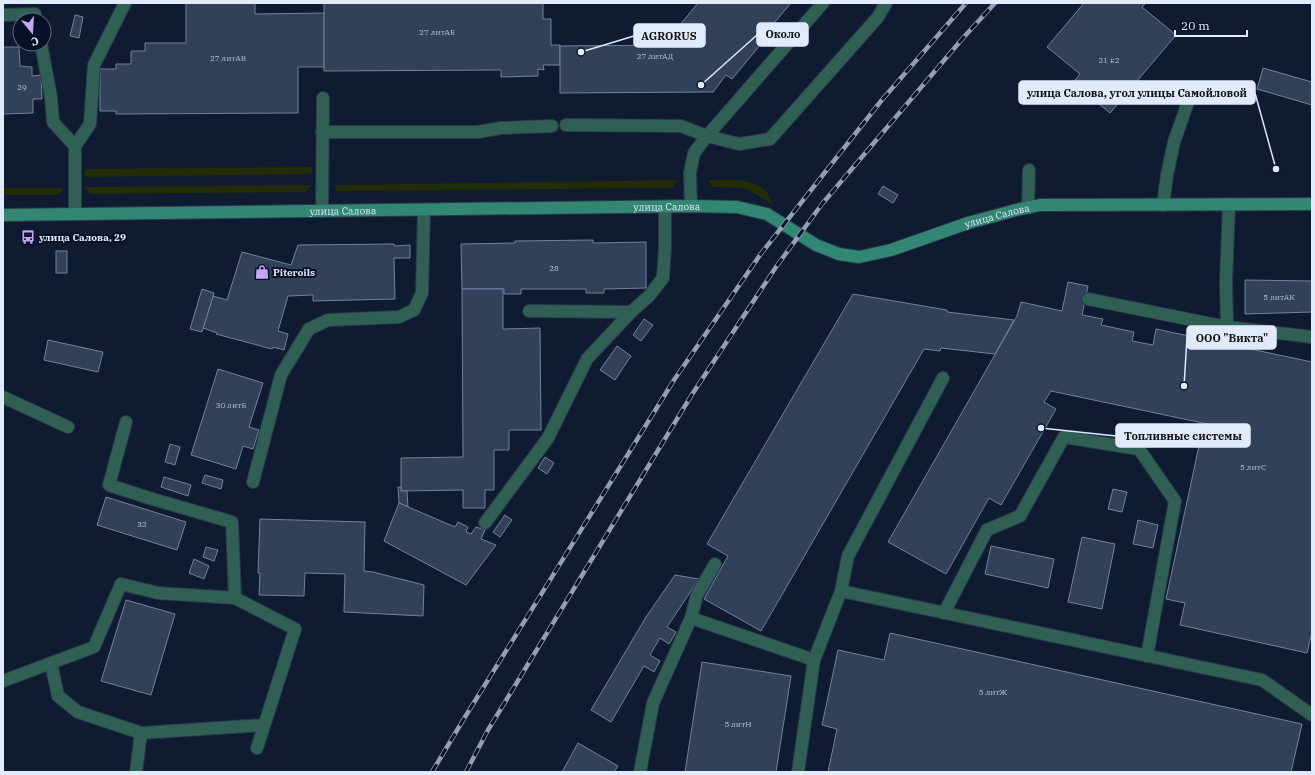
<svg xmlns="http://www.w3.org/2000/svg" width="1315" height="775" viewBox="0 0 1315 775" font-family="'IBM Plex Serif',serif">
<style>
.green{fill:#222c06}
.building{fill:#32415a;stroke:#71829f}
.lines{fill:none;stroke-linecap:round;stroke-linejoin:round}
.lane-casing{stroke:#2b384d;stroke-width:14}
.secondary-casing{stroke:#2b384d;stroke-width:14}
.lane{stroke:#2f6053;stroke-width:12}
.secondary{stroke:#328773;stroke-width:12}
.rail-casing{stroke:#949fb2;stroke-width:4.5}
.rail{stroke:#061127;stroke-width:3;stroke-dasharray:9;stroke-linecap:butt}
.labels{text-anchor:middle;stroke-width:4;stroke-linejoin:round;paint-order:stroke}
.number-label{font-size:8px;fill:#b4c0d2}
.street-label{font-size:10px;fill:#e0eafa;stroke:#061127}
.poi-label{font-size:10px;font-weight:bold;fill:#e0eafa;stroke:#061127;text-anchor:start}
.leader{fill:none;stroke:#e0eafa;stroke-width:1.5}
.callout-dot{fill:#e0eafa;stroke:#061127;stroke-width:1.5}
.callout{fill:#e0eafa;stroke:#e0eafa;stroke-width:1.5}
.callout-label{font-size:11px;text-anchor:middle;font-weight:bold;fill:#111}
</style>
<rect width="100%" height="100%" fill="#0e1b31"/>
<g class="green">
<polygon points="312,167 312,174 85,177 85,169"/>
<polygon points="678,180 673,188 338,191 333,185"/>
<path d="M707 180C727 180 753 177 768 193 770 196 771 202 773 205L749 190 741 188 713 187Z"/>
<polygon points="312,185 306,192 90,194 85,187"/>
<polygon points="3,188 64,188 58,195 3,195"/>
</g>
<g class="building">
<polygon points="186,3 255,3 255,14 324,13 324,67 298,67 298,113 116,114 116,111 100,111 100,69 116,69 116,64 131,64 131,51 145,51 145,43 186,43"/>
<polygon points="324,3 543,3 543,19 551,19 551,45 560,45 560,65 543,65 544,70 538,69 538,76 501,77 501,70 324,71"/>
<polygon points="698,3 791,3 770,28 767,26 756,40 761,44 732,79 726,75 713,92 560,93 560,46 674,45 674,32"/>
<polygon points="1084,3 1146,3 1142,7 1176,35 1110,113 1073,83 1080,74 1047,47"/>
<polygon points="75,15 83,17 79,38 70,36"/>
<polygon points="3,47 19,47 20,66 32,67 32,76 41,75 42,99 33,99 33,113 3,114"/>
<polygon points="1263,68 1312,82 1312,105 1257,89"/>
<polygon points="883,186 898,195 893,203 878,194"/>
<polygon points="593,240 593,243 646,242 646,288 604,289 604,293 586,293 586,289 521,289 521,294 504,294 504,289 462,289 461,244 515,243 515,241"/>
<polygon points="394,244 394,246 410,245 410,258 394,258 395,299 313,301 313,295 288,296 278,331 288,334 284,350 273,347 272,349 216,334 217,333 203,328 213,296 227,300 242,252 291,265 298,245"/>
<rect x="56" y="251" width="11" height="22"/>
<polygon points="1245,280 1312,281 1312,312 1245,314"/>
<polygon points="1068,282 1088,286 1082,315 1103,319 1101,325 1134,332 1132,341 1153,345 1156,329 1312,362 1312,632 1307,653 1180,625 1185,603 1166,599 1202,432 1221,436 1222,427 1051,391 1044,402 1056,409 1001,505 989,498 946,574 888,542 1017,316 1021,302 1062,311"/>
<polygon points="202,289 214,293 202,332 190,329"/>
<polygon points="462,289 503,289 503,329 540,328 541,430 509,430 509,450 494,450 494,490 485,490 485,508 463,508 463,490 401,491 401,458 463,457"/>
<polygon points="853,294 947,310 947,312 1014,320 995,354 941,348 940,351 924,349 761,631 704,599 728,556 707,544"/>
<polygon points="644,319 653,325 641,341 633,335"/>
<polygon points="48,340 103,352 98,372 44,360"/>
<polygon points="617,346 631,356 615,380 600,370"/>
<polygon points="218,369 263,383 249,427 259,430 253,449 243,446 236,469 191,455"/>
<polygon points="170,444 180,447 175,465 165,462"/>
<polygon points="545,457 554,463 547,474 538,468"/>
<polygon points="205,475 223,480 221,489 202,483"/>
<polygon points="164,477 191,485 188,496 161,487"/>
<polygon points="398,487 401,487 401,491 407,491 408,507 399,503"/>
<polygon points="1113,489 1127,492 1122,512 1108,509"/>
<polygon points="106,497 186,522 177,550 97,525"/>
<polygon points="399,503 455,527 458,522 468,527 466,532 471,534 476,527 485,530 481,539 496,545 466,585 384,541"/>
<polygon points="505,515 512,520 500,537 493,532"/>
<polygon points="260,519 365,522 364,571 373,572 424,585 423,616 344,612 345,574 305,573 304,596 259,595 260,573 258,573"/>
<polygon points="1138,520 1158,525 1153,548 1133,544"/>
<polygon points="1082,537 1115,544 1102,609 1068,602"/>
<polygon points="991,546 1054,559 1048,588 985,574"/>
<polygon points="206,547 218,550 214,561 203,557"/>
<polygon points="194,559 209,566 204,579 189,573"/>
<polygon points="675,575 699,579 667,627 676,632 669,644 660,638 650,655 660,661 654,672 644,666 611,722 591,710 646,617"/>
<polygon points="126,600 175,614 151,695 101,681"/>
<polygon points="890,633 1302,724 1291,772 828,772 837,729 822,725 838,650 884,660"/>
<polygon points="702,662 791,676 776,772 685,772"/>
<polygon points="578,743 618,766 614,772 562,772"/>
</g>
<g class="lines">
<defs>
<g id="lane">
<polyline points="3,15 35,14"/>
<polyline points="41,44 51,97 53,122 75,146"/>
<polyline points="566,125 681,126 707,136 739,144 770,139 878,17 886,3"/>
<polyline points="322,132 478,132 501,128 552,126"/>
<polyline points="1163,205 1167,175 1174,142 1188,102"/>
<polyline points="691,206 690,173 694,153 707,136 823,3"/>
<polyline points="1028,208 1029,170"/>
<polyline points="322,211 323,98"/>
<polyline points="75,214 75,146 90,124 94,65 125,3"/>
<polyline points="1088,299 1227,327 1312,337"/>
<polyline points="529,311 631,312 649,296 663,278 665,248 665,207"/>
<polyline points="1227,327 1226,281 1229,204"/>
<polyline points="3,397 68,427"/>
<polyline points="126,422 109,485 149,498 232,522 235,598"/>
<polyline points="253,482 281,375 309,329 328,320 399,317 414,310 422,293 424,210"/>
<polyline points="485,523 548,438 587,359 631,312"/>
<polyline points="841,591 848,556 943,378"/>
<polyline points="944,613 987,530 1020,516 1064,437 1139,449 1175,501 1147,656"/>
<polyline points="691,618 814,660"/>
<polyline points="51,663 58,696 78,712 141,733 264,725"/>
<polyline points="3,681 94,647 121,584 158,593 235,598 295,629 257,748"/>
<polyline points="136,772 141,733"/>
<polyline points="640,772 653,703 691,618 697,595 715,564"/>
<polyline points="798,772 814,660 841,591 1262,680 1312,715"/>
</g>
<g id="secondary">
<path id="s1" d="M3 215 691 206 737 207 767 214 816 245 839 254 859 257 891 250 968 223 1016 210 1040 205 1312 204"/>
</g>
</defs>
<use href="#lane" class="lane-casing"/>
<use href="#secondary" class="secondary-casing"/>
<use href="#lane" class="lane"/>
<use href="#secondary" class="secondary"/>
<defs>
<g id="rail">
<polyline points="432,772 465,717 674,380 760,255 881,101 966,3"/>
<polyline points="466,772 488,730 691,396 776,267 822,204 963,38 995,3"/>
</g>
</defs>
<use href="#rail" class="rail-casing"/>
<use href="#rail" class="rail"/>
</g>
<defs>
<symbol id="bus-bare" viewBox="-9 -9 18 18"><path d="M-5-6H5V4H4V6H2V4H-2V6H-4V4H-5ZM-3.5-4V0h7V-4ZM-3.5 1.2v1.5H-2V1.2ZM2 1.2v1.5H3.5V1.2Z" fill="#c3a7f2" stroke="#061127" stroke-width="2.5" paint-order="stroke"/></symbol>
<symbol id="shop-bare" viewBox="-9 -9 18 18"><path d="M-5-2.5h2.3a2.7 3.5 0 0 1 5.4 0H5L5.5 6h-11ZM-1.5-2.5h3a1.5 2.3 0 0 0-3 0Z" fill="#c3a7f2" stroke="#061127" stroke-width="2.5" paint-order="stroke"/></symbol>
</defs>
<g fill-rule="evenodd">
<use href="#bus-bare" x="18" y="227" width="20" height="20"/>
<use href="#shop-bare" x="252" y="262" width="20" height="20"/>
</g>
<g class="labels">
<g class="number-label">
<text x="437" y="35">27 литАБ</text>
<text x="655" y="59">27 литАД</text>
<text x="228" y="61">27 литАВ</text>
<text x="1109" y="63">21 к2</text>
<text x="22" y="90">29</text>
<text x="554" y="271">28</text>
<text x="1279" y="300">5 литАК</text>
<text x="231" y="408">30 литБ</text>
<text x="1253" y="470">5 литС</text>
<text x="142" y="527">32</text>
<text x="993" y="695">5 литЖ</text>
<text x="738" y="727">5 литН</text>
</g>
<g class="street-label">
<text dy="4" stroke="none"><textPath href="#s1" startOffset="664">улица Салова</textPath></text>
<text dy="4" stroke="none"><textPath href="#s1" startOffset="340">улица Салова</textPath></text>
<text dy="4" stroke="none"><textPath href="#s1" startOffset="1012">улица Салова</textPath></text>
</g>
<g class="poi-label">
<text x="39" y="241">улица Салова, 29</text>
<text x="273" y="276">Piteroils</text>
</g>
</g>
<path class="leader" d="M701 85L757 35M581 52L634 36M1276 169L1255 93M1184 386L1187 338M1041 428L1116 436"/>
<g class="callout-dot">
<circle cx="701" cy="85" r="4"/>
<circle cx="581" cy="52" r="4"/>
<circle cx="1276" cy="169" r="4"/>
<circle cx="1184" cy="386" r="4"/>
<circle cx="1041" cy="428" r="4"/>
</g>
<g class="callout">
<rect x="757" y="23" width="51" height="23" rx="4"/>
<rect x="634" y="24" width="71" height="23" rx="4"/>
<rect x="1019" y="81" width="236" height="23" rx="4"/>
<rect x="1187" y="326" width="89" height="23" rx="4"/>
<rect x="1116" y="424" width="134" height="23" rx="4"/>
</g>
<g class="callout-label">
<text x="783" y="38">Около</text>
<text x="669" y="40">AGRORUS</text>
<text x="1137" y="97">улица Салова, угол улицы Самойловой</text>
<text x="1232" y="342">ООО "Викта"</text>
<text x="1183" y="440">Топливные системы</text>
</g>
<rect width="1315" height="775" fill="none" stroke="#e0eafa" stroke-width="8"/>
<g transform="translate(32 32) rotate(162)"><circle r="19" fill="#061127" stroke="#5d687b"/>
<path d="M0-3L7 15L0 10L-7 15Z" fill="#c3a7f2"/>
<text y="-6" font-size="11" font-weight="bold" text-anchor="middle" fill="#e0eafa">С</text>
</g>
<path d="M1175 30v6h72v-6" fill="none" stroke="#e0eafa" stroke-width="2"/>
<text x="1181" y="30" font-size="12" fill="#e0eafa" stroke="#061127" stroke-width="3" paint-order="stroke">20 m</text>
</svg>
